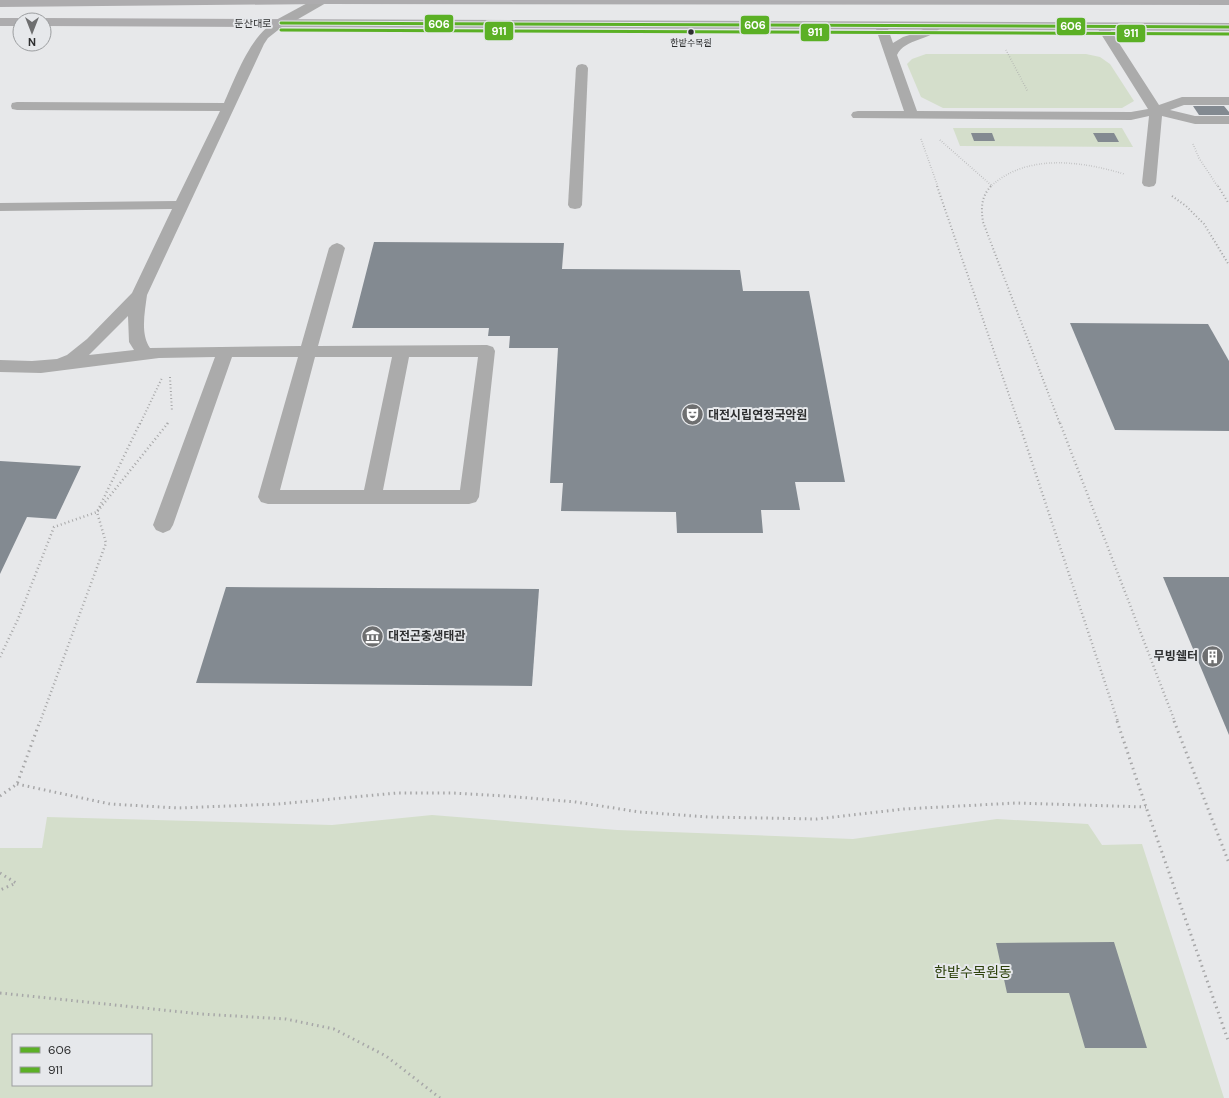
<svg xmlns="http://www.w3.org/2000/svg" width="1229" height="1098" viewBox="0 0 1229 1098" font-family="'DM Sans','Noto Sans KR',sans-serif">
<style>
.green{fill:#d4decb;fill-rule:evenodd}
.building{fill:#838a91}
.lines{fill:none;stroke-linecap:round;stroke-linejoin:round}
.path-far3{stroke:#a7a7a8;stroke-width:1.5;stroke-dasharray:0.5 2;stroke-linecap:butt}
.path-far2{stroke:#a7a7a8;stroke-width:2;stroke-dasharray:1 2.5;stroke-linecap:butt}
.path-far1{stroke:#a7a7a8;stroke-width:2.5;stroke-dasharray:1 3;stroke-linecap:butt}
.path{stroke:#a7a7a8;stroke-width:3;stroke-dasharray:1.5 4;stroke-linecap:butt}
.service{fill:#ababab;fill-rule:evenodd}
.secondary{fill:#aaa;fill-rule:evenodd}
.primary{fill:#adacae;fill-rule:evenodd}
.bus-1-casing{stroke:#e6e8eb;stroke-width:5}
.bus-2-casing{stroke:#e6e8eb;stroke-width:5}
.bus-1{stroke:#5bb025;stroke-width:3}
.bus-2{stroke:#5bb025;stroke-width:3}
.bus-dot{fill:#2d2e2f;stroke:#e6e8eb;stroke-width:1.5}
.labels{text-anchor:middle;stroke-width:4;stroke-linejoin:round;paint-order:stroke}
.far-bus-label{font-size:9px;fill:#2d2e2f;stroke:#e6e8eb}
.far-street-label{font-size:10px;fill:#2d2e2f;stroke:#e6e8eb}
.poi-label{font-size:12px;font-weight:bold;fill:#2d2e2f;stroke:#e6e8eb;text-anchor:start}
.near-park-label{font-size:14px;fill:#2c400b;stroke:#e6e8eb}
.line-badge{stroke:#e6e8eb;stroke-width:1.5}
.badge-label{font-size:11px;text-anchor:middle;font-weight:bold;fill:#fff}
</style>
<rect width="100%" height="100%" fill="#e7e8ea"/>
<g class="green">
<polygon points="926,54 1086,54 1100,57 1110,64 1134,101 1122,108 943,108 921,97 907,64 912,59"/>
<polygon points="953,128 1122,128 1133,147 960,146"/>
<path d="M432 815 617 830 853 839 997 819 1088 824 1102 845 1142 844 1224 1098H0V848H42L47 817 332 825ZM13 1035H151V1085H13Z"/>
</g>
<g class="building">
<polygon points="1193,106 1224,106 1229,112 1229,115 1199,115"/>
<polygon points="971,133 992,133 995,141 974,141"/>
<polygon points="1093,133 1114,133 1119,142 1098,142"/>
<polygon points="374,242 564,243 562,269 740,270 743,291 809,291 845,482 795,482 800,510 761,510 763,533 677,533 676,512 561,511 563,483 550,483 558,348 509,348 510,336 488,336 489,328 352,328"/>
<polygon points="1070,323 1208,324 1229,361 1229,431 1115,430"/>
<polygon points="0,461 81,466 56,519 27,517 0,574"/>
<polygon points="1163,577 1229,577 1229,735"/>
<polygon points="226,587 539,589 532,686 196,683"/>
<polygon points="1114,942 1147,1048 1085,1048 1069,993 1007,993 996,943"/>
</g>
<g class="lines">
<g class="path-far3">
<polyline points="1006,50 1028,92"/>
<polyline points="921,139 938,187"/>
<polyline points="940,140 991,185"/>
<polyline points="1193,144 1199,158 1218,187"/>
<path d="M990 187C1026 153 1081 161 1124 174"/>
</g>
<g class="path-far2">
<polyline points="937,186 1019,424"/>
<path d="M991 186C981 197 981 208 983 222L1060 424"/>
<polyline points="1218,186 1229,204"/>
<polyline points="1172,196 1186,206 1204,224 1229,265"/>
<polyline points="170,377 172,412"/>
<polyline points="140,424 162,378"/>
<polyline points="167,424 168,422"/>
</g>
<g class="path-far1">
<polyline points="1019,423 1118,722"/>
<polyline points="1060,423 1175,722"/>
<polyline points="0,657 18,619 54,527 97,512 140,423"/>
<polyline points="40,722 106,543 97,512 168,423"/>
</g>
<g class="path">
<polyline points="1117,721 1146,807 1229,1043"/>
<polyline points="1174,721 1229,863"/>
<polyline points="17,784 110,804 178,808 278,804 397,793 452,793 505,796 576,802 639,812 708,817 817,819 904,809 1016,803 1146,807"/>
<polyline points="0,796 17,784 40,721"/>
<polyline points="0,873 16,883 0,890"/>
<polyline points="0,993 201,1014 286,1019 334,1029 386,1056 440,1098"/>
</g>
<g class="service">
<path d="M281 20 285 21 287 23 268 38 264 44 147 295C145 311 140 334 150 348L301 346 329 248 332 245 337 243 342 245 345 248 318 346 487 345 493 347 495 351 479 497 476 502 469 504H268L261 502 258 497 298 357H232L173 525 170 530 163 533 156 530 153 525 215 357 159 358 41 373 0 372V360L32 361 57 359 67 355 87 339 132 293 172 209 0 211V203L176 201 220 111 17 110 12 109 11 106 12 103 17 102 224 103C235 79 253 27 281 20ZM128 316 129 342 134 350 89 355ZM315 357H392L364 490H280ZM409 357H478L460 490H383Z"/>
<path d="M881 22 885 24 887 26 893 43 903 37 916 33 932 24H940L942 26C931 41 905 38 897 55L917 111 1131 112 1148 109 1096 26 1098 24H1106L1108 26 1159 105 1182 97H1229V105H1184L1170 110 1195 116H1229V124H1195L1162 116 1156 183 1154 186 1149 187 1144 186 1142 183 1149 116 1131 120 853 118 851 115 853 112 858 111H904L875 26 877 24Z"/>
<polygon points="582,64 586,65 588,68 582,205 580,208 575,209 570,208 568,205 576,68 578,65"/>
</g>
<polygon class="secondary" points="313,0 328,0 326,3 286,26 276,26 275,23 276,20"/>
<g class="primary">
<polygon points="0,0 1229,0 1229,5 322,4 0,7"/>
<polygon points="0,18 20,18 25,20 20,20 20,26 0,26"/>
<polygon points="44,18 1229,23 1229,31 44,26 44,20 39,20"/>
</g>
<defs>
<polyline id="bus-1" points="281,23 1229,27"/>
<polyline id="bus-2" points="281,30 1229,34"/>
</defs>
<use href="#bus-1" class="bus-1-casing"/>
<use href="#bus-2" class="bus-2-casing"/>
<use href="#bus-1" class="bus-1"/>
<use href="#bus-2" class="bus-2"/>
</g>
<defs>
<symbol id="theatre-disc" viewBox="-11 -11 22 22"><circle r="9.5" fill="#6e6f70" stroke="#e6e8eb"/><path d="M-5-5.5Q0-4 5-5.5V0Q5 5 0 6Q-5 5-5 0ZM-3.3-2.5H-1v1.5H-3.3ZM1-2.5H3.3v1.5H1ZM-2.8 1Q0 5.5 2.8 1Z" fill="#fff"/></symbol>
<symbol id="museum-disc" viewBox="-11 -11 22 22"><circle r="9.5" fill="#6e6f70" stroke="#e6e8eb"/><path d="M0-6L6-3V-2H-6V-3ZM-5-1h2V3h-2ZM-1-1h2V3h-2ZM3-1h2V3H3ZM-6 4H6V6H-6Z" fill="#fff"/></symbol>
<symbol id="building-disc" viewBox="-11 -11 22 22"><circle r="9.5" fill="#6e6f70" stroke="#e6e8eb"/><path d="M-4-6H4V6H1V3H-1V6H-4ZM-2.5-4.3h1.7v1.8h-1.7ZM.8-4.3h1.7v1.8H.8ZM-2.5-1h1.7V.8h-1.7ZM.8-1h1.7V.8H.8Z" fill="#fff"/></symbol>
</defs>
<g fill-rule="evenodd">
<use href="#theatre-disc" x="680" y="402" width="25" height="25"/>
<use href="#museum-disc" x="360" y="624" width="25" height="25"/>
<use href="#building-disc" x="1200" y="644" width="25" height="25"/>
</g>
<circle class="bus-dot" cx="691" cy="32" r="3.5"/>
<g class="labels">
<g class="far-bus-label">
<text x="691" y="46">한밭수목원</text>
</g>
<g class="far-street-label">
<text x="253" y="27">둔산대로</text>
</g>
<g class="poi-label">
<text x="708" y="419">대전시립연정국악원</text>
<text x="388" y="640">대전곤충생태관</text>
<text x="1198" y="660" text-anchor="end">무빙쉘터</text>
</g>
<g class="near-park-label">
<text x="973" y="977">한밭수목원동</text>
</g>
</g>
<g class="line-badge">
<rect x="424" y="14" width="30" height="19" rx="4" fill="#5bb025"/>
<rect x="740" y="15" width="30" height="20" rx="4" fill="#5bb025"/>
<rect x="1056" y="17" width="30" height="19" rx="4" fill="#5bb025"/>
<rect x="484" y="21" width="30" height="20" rx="4" fill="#5bb025"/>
<rect x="800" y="23" width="30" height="19" rx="4" fill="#5bb025"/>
<rect x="1116" y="24" width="30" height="19" rx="4" fill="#5bb025"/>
</g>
<g class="badge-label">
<text x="439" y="28">606</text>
<text x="755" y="29">606</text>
<text x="1071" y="30">606</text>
<text x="499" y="35">911</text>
<text x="815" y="36">911</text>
<text x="1131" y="37">911</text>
</g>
<rect x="12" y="1034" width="140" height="52" fill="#e6e8eb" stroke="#9c9ea0"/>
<rect x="20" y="1047" width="20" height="6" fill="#5bb025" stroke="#9c9ea0"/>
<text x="48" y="1054" font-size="12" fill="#2d2e2f">606</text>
<rect x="20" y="1067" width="20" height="6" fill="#5bb025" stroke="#9c9ea0"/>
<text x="48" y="1074" font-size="12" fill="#2d2e2f">911</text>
<g transform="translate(32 32) rotate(180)"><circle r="19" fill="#e6e8eb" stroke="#9c9ea0"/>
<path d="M0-3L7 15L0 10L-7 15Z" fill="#6e6f70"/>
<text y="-6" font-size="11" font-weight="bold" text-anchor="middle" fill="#2d2e2f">N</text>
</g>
</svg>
